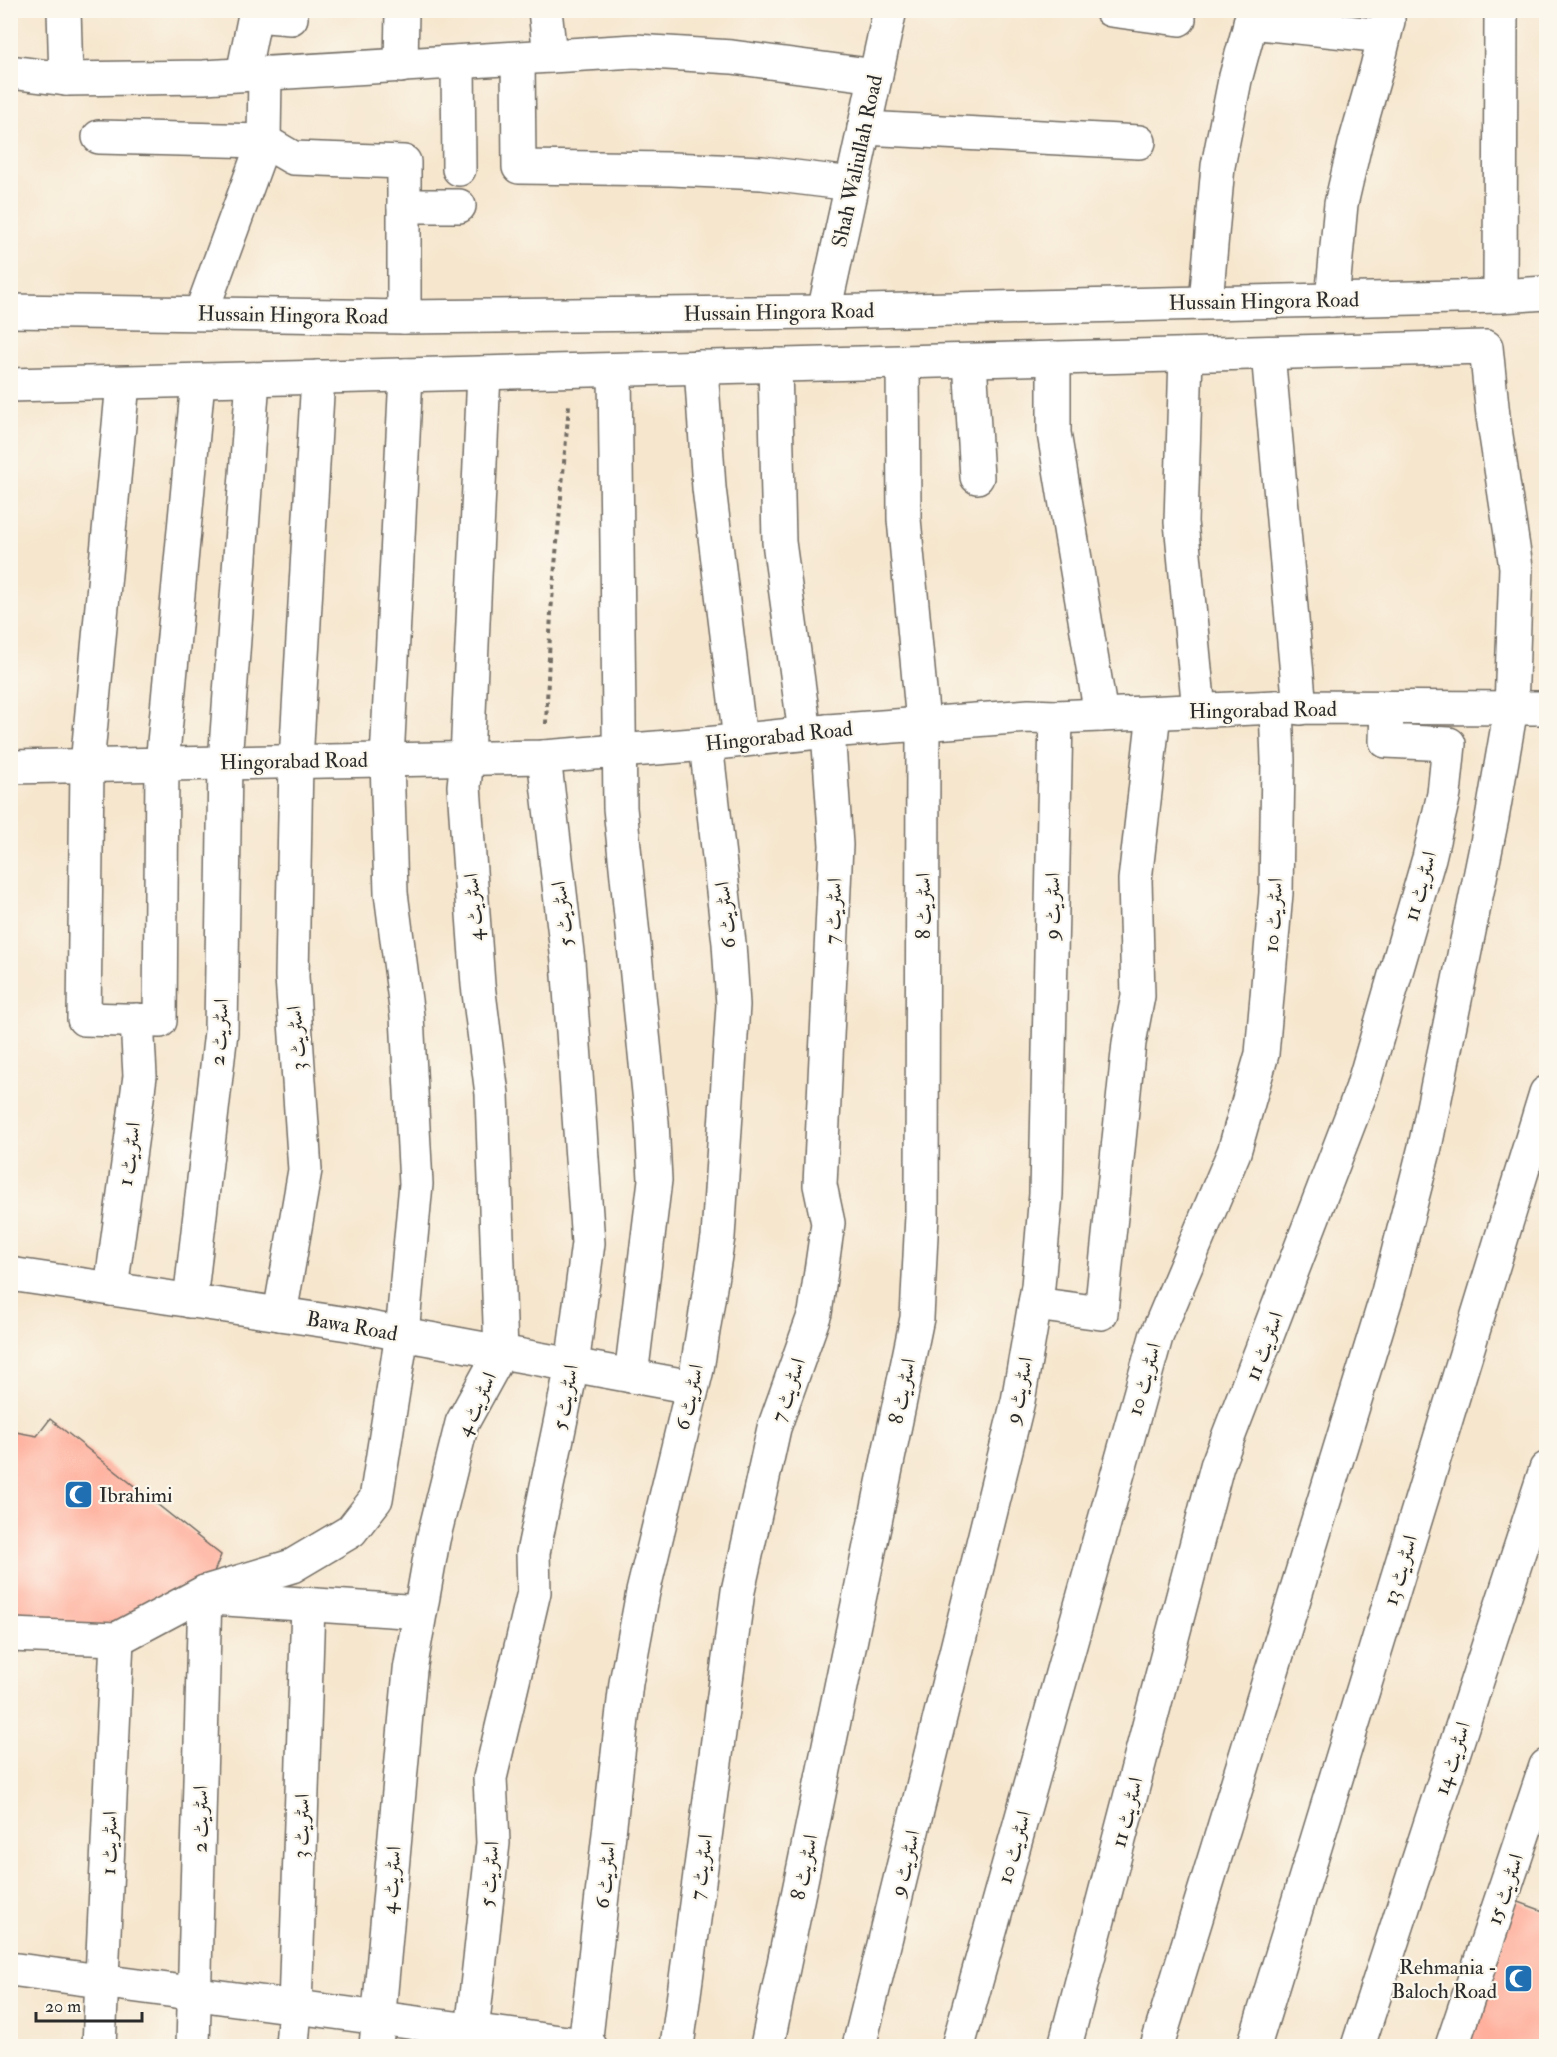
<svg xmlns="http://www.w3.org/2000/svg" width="1557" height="2057" viewBox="0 0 1557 2057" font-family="'IM FELL Double Pica',Amiri,serif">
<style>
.building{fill:#ffab98}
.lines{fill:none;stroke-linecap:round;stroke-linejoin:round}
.minor-casing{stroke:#726c64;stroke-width:36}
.path{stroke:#726c64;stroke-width:4;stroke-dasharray:4.5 4.5;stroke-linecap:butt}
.minor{stroke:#fff;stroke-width:33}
.labels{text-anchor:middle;stroke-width:4.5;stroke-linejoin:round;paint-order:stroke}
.street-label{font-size:21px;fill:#2b2b2b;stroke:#fbf7ec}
.poi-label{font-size:21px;fill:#2b2b2b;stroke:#fbf7ec;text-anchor:start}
</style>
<rect width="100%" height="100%" fill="#fbf7ec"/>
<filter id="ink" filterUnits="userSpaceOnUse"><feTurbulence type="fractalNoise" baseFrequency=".0167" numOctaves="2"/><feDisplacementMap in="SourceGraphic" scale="12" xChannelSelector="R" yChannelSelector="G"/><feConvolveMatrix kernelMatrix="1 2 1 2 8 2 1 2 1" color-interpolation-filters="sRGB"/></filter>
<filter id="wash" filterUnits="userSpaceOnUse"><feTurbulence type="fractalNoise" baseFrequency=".008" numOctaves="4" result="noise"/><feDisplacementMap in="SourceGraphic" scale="24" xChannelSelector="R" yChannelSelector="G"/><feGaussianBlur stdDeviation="1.35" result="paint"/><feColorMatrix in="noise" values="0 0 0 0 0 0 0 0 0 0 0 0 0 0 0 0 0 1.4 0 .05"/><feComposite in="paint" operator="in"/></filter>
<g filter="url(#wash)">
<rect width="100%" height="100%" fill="#f6e6ce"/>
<g id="blocks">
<g class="building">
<polygon points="50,1419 221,1555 206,1591 120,1628 10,1620 10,1431 37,1436"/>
<polygon points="1516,1901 1546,1912 1546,2046 1467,2046"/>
</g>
</g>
</g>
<g filter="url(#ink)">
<use href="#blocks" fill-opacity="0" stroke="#726c64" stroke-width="1.5"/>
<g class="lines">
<defs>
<g id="minor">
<polyline points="64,10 66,79"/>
<polyline points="545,10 550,56"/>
<polyline points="1111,10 1179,19"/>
<polyline points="1250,22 1384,36"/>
<polyline points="518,59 519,167 671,169 762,173 852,184"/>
<polyline points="458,62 459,169"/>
<polyline points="401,66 402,10"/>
<polyline points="10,72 66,79 204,77 635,51 732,57 876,76"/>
<polyline points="243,74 255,15 291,18"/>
<polyline points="864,128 1139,142"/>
<polyline points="99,137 264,141 293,158 404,162 404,317"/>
<polyline points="404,206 459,206"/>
<polyline points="1500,296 1501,10"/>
<polyline points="1332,300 1341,204 1355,144 1377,67 1388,21 1388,10"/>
<polyline points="1206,302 1218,166 1235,80 1254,10"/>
<polyline points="10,311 404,317 824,312 1500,296 1546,293"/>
<polyline points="824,312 890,10"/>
<polyline points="201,313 264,141 265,73"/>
<polyline points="1268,353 1300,708"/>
<polyline points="1186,355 1181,522 1199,711"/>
<polyline points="1054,358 1054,433 1101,715"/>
<polyline points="970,361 977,477"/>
<polyline points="775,365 779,542 805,733"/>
<polyline points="701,367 709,488 740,740"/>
<polyline points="615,370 620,808 652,1122 655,1180 631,1376"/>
<polyline points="123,383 87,765 84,1019 160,1021 162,764 198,381"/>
<polyline points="10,385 1486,347 1493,416 1516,567 1511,708 1492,818 1425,1147 1388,1292 1157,2046"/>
<polyline points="10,767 544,757 706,744 828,731 1029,716 1056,717 1276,707 1546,708"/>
<polyline points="10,1274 348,1324 692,1387"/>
<polyline points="111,1289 140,1076 137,1020"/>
<polyline points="190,1301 221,1032 225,762 253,379"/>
<polyline points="1035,1304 1101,1313 1129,1043 1138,996 1135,880 1154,713"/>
<polyline points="280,1314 305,1170 292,977 296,761 318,377"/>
<polyline points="211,1598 420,1612"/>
<polyline points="10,1635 117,1639 205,1592 292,1566 351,1531 376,1499 402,1334 416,1184 407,1016 391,893 387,760 406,375"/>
<polyline points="10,1969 590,2046"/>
<polyline points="472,2031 493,1843 490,1778 534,1592 533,1553 572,1366 588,1243 568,961 544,757"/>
<polyline points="99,2046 117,1639"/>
<polyline points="193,2046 205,1592"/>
<polyline points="292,2046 295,2008 308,1605"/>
<polyline points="376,2046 410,1670 433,1540 462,1423 501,1352 492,1094 478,985 464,786 467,758 484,373"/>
<polyline points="585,2046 626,1683 643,1592 697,1369 718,1237 733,1005 729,943 706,744"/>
<polyline points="677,2046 738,1591 774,1428 815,1313 828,1223 820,1185 836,845 828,731"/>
<polyline points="767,2046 917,1318 922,1215 923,723 904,519 903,362"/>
<polyline points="859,2046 1018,1401 1038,1286 1046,1194 1056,717"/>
<polyline points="958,2046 1156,1337 1234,1152 1262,1054 1276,893 1278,760 1276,707"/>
<polyline points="1065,2046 1217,1466 1362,1089 1429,858 1444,794 1449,744 1386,741 1387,708"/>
<polyline points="1254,2046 1546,1093"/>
<polyline points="1358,2046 1546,1469"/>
<polyline points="1452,2046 1546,1766"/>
</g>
</defs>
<use href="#minor" class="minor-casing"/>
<polyline class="path" points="546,724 551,612 569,405"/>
<use href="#minor" class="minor"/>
</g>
</g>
<defs>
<symbol id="mosque-square" viewBox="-11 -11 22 22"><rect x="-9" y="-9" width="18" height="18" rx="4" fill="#1f6fb2" stroke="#fbf7ec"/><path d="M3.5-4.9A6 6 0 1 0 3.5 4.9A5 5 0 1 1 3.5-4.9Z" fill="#fff"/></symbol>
</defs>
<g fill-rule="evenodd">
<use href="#mosque-square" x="62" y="1478" width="33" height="33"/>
<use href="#mosque-square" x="1502" y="1962" width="33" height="33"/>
</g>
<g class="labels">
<g class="street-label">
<text transform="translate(857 161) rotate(-78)" y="7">Shah Waliullah Road</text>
<text transform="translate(1264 301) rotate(-1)" y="7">Hussain Hingora Road</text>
<text transform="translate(779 312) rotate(-1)" y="7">Hussain Hingora Road</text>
<text transform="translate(293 315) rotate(1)" y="7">Hussain Hingora Road</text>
<text transform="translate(1263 710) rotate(-1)" y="7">Hingorabad Road</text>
<text transform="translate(779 736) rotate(-6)" y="7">Hingorabad Road</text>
<text transform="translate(294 761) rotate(-1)" y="7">Hingorabad Road</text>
<text transform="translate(1420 886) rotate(-74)" y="7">اسٹریٹ 11</text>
<text transform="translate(923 906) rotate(-90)" y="7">اسٹریٹ 8</text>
<text transform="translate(1052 906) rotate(-89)" y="7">اسٹریٹ 9</text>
<text transform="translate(473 907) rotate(-94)" y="7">اسٹریٹ 4</text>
<text transform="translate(833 911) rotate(-87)" y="7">اسٹریٹ 7</text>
<text transform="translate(562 914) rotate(-97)" y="7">اسٹریٹ 5</text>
<text transform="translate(725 915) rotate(-96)" y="7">اسٹریٹ 6</text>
<text transform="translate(1273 915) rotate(-86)" y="7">اسٹریٹ 10</text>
<text transform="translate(219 1032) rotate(-86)" y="7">اسٹریٹ 2</text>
<text transform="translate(296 1038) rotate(-94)" y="7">اسٹریٹ 3</text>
<text transform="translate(129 1154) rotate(-82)" y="7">اسٹریٹ 1</text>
<text transform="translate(352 1326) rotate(10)" y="7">Bawa Road</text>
<text transform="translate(1264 1346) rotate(-69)" y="7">اسٹریٹ 11</text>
<text transform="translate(1144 1379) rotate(-74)" y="7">اسٹریٹ 10</text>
<text transform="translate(788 1390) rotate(-71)" y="7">اسٹریٹ 7</text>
<text transform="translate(1019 1390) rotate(-78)" y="7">اسٹریٹ 9</text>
<text transform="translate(902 1391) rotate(-78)" y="7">اسٹریٹ 8</text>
<text transform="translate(565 1397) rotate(-79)" y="7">اسٹریٹ 5</text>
<text transform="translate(689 1397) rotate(-77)" y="7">اسٹریٹ 6</text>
<text transform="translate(476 1404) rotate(-65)" y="7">اسٹریٹ 4</text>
<text transform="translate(1400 1570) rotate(-73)" y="7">اسٹریٹ 13</text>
<text transform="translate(1452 1758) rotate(-72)" y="7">اسٹریٹ 14</text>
<text transform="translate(1127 1812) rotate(-75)" y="7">اسٹریٹ 11</text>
<text transform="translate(200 1819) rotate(-89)" y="7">اسٹریٹ 2</text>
<text transform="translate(301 1826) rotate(-88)" y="7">اسٹریٹ 3</text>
<text transform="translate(109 1843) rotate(-88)" y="7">اسٹریٹ 1</text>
<text transform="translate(1014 1847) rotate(-74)" y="7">اسٹریٹ 10</text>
<text transform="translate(905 1863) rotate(-76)" y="7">اسٹریٹ 9</text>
<text transform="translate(701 1867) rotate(-82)" y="7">اسٹریٹ 7</text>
<text transform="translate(804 1867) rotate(-78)" y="7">اسٹریٹ 8</text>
<text transform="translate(489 1874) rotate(-85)" y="7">اسٹریٹ 5</text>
<text transform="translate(605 1875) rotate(-84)" y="7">اسٹریٹ 6</text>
<text transform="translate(391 1880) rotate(-85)" y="7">اسٹریٹ 4</text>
<text transform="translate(1505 1889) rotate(-71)" y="7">اسٹریٹ 15</text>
</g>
<g class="poi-label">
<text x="99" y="1502">Ibrahimi</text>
<text x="1497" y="1974" text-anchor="end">Rehmania -<tspan x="1497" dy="24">Baloch Road</tspan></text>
</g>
</g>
<rect width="1557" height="2057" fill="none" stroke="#fbf7ec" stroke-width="36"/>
<path d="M36 2012v9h106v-9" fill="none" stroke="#2b2b2b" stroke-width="3"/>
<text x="45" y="2012" font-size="18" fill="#2b2b2b" stroke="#fbf7ec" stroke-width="4.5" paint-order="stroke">20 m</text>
</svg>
